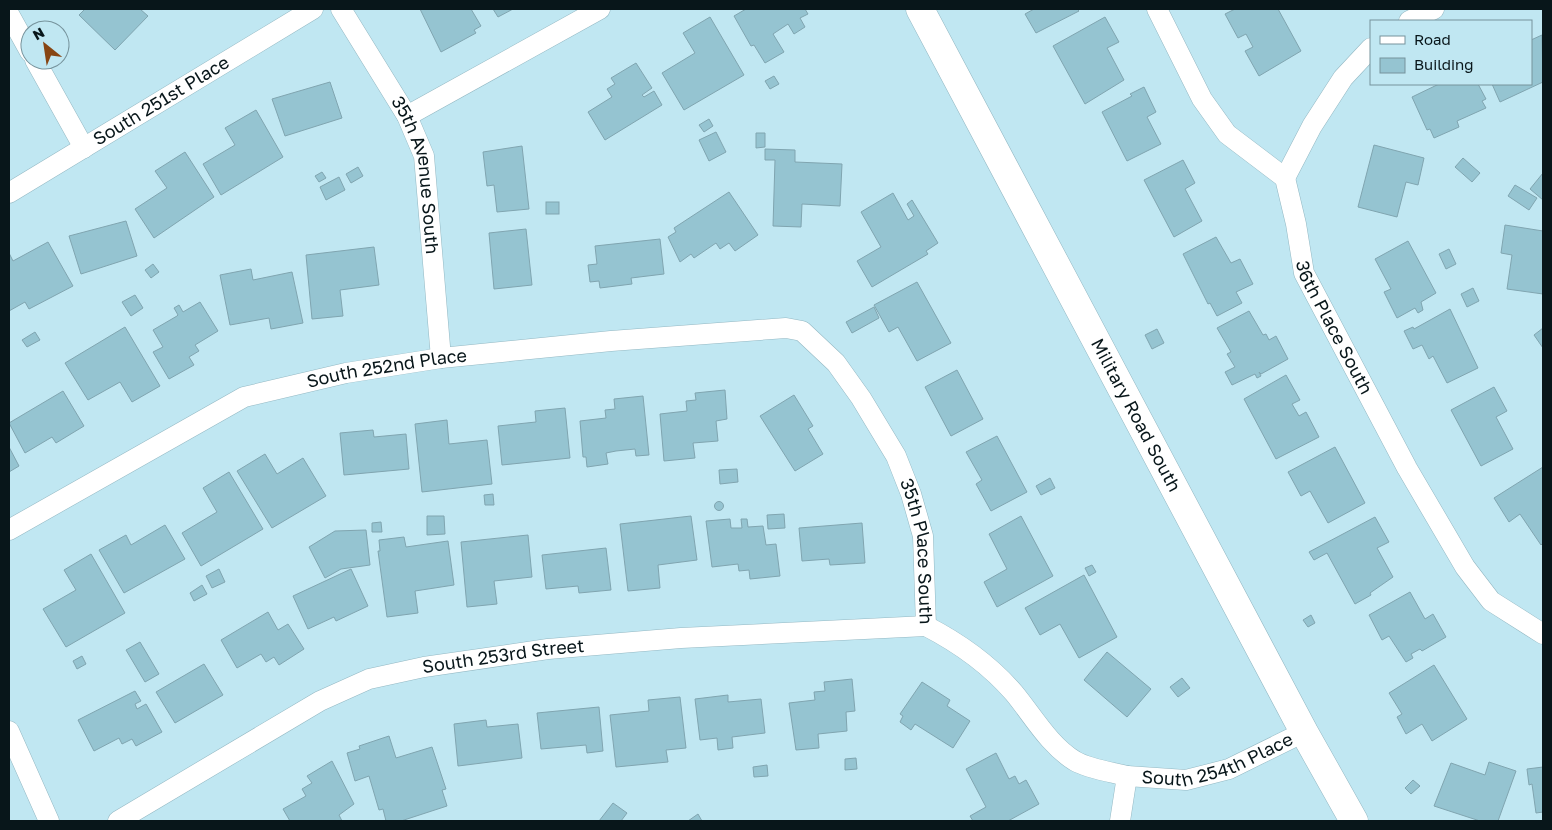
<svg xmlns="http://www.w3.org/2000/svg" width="1552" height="830" viewBox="0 0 1552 830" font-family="'Golos Text',sans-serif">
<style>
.building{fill:#95c4d1;stroke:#80a5b0}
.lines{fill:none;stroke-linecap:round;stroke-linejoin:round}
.minor-casing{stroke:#93b8c3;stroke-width:21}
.secondary-casing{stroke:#93b8c3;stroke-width:29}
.minor{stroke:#fff;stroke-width:20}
.secondary{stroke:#fff;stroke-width:28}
.labels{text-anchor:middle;stroke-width:4;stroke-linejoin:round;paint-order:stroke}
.street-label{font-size:18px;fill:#08161a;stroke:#c0e7f2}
</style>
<rect width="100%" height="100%" fill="#c0e7f2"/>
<g class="building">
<polygon points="85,9 140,9 148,16 115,50 79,15"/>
<polygon points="420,9 471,9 481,26 474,30 476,33 441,52"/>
<polygon points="493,9 513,9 498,17"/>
<polygon points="746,9 805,9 808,14 800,18 805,27 794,34 788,24 773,34 784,52 765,63 754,45 751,46 734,16"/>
<polygon points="1034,9 1077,9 1079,11 1036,33 1025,14"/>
<polygon points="1235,9 1278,9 1301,51 1259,76 1245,51 1253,47 1246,34 1238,38 1225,14"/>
<polygon points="710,17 744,75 684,110 662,73 695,53 683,33"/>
<polygon points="1105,17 1119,42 1107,48 1124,80 1085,104 1053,46"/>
<polygon points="1542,35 1543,82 1500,102 1492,84 1531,84 1531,40"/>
<polygon points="636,63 652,88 642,95 644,97 654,91 662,105 605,140 588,112 612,97 607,89 615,84 611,78"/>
<polygon points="774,76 779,84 770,89 765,81"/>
<polygon points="330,82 342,118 285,136 272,99"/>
<polygon points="1439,84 1478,84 1486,99 1482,101 1486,108 1457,121 1459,127 1434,138 1430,129 1427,130 1412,97"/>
<polygon points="1144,87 1156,112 1147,117 1161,144 1127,161 1102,112 1132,96 1130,94"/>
<polygon points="256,110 283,157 221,195 203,164 235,145 225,128"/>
<polygon points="709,119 713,126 704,132 699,125"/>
<polygon points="716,132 726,152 709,161 699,140"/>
<polygon points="756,133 765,133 765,147 756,148"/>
<polygon points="1374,145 1424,158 1418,185 1406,182 1397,217 1358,207"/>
<polygon points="522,146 529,209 497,212 494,185 487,186 483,152"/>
<polygon points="765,149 795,150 795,162 842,164 840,206 802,204 801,227 773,226 775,160 765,160"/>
<polygon points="185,152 214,197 154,238 135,209 167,188 155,171"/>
<polygon points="1463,158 1480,173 1472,182 1455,167"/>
<polygon points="1183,160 1195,183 1185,189 1202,221 1174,237 1144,180"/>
<polygon points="358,167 363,176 351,183 346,174"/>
<polygon points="322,172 326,178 319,182 315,176"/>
<polygon points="1543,173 1543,200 1530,189"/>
<polygon points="339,177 345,190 326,200 320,187"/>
<polygon points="1515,185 1537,198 1529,210 1508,196"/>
<polygon points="729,192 758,235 735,251 729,243 720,249 716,243 694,258 691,254 680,262 668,237 676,232 674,228"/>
<polygon points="893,193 908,220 914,216 907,204 912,200 938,243 926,251 928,254 872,287 857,261 881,247 861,212"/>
<rect x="546" y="202" width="13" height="12"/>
<polygon points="126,221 137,256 81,274 69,236"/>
<polygon points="1505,225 1543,231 1543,294 1507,289 1512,255 1501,253"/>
<polygon points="526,229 532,285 494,289 489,233"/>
<polygon points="1216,237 1231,263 1240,259 1253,284 1236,292 1242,303 1217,316 1210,303 1208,304 1183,254"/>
<polygon points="660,239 664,274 631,278 632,284 600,288 599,281 590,282 588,265 597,264 595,246"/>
<polygon points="1408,241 1436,293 1421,302 1423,310 1418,313 1415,308 1397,318 1384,292 1391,289 1375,259"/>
<polygon points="48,242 73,286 29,309 25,302 9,311 9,253 13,261"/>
<polygon points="374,247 379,285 340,290 343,316 312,319 306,255"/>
<polygon points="1449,249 1456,264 1446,269 1439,254"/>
<polygon points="153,264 159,272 151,278 145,270"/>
<polygon points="251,269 253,280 292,272 303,323 271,329 269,318 230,325 220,275"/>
<polygon points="917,282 951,343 917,361 898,327 889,332 874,305"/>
<polygon points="1473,288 1479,301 1467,307 1461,294"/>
<polygon points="135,295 143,308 131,316 122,302"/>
<polygon points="200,302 218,331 195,345 199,351 189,357 194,365 169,379 153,352 163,347 153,330 177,316 178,315 174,308 179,305 183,312"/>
<polygon points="874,307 879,318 852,333 846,322"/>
<polygon points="1450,309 1478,368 1447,383 1433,356 1429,359 1422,345 1413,349 1404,331 1413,327 1414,329"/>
<polygon points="1249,311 1263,335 1266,334 1269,340 1276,336 1288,359 1261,374 1259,372 1261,376 1257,378 1255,374 1232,385 1225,372 1235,367 1227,354 1231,352 1217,328"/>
<polygon points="125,327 160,386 132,402 120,382 88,400 65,363"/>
<polygon points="1543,328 1543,348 1534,335"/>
<polygon points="1157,329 1164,343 1152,349 1145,335"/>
<polygon points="35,332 40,340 27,347 22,340"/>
<polygon points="957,370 983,419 951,436 925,387"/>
<polygon points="1286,375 1300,400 1292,404 1299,416 1306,412 1319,437 1276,459 1244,399"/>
<polygon points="1494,387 1507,411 1496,417 1513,449 1481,466 1451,410"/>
<polygon points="725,390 727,419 716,421 718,441 693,443 695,458 664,461 660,414 687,411 686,401 696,400 695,393"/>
<polygon points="63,391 84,426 56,443 52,437 25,453 9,423"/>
<polygon points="794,395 813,426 808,429 823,454 795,471 760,416"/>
<polygon points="643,396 649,455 636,456 635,449 616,451 606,453 608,464 587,467 586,457 583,457 580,421 606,418 605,410 615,409 614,399"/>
<polygon points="565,408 570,458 502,465 498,426 536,422 535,411"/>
<polygon points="447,420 449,444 487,440 492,484 422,492 415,424"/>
<polygon points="373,430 374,437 406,434 409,469 344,475 340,433"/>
<polygon points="997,436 1027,492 991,511 976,484 982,480 966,452"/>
<polygon points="9,447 19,466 9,472"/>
<polygon points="1335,447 1365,503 1328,523 1310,491 1301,496 1288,472"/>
<polygon points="265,454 277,474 303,458 326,496 272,528 237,471"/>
<polygon points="1543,467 1543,543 1541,545 1520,514 1509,522 1494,498"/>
<polygon points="737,469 738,482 720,484 719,470"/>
<polygon points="229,472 263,529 201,566 182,533 217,512 203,488"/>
<polygon points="1050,478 1055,488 1041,495 1036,486"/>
<polygon points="493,494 494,505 485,505 484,495"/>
<circle cx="719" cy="506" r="4.5"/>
<polygon points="784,514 785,528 768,529 767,515"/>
<polygon points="427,516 444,516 445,534 427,535"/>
<polygon points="691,516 697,560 658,565 660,588 628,591 620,524"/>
<polygon points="1021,516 1053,576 997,607 984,582 1007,569 989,534"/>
<polygon points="1375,517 1389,542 1377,548 1393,577 1370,593 1371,595 1355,604 1327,553 1314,560 1309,552"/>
<polygon points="730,519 731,528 742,528 741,519 747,519 748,527 763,526 766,545 776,544 780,576 750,579 749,570 739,571 738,564 712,567 706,521"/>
<polygon points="381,522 382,532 372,532 372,523"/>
<polygon points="862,523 865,563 830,565 829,559 802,561 799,528"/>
<polygon points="165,525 185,559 124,593 99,550 126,535 131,545"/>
<polygon points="366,530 370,565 341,569 325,578 309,547 335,531"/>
<polygon points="528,535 532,577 494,581 497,604 467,607 461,542"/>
<polygon points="404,537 406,547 448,541 454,585 415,591 418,613 387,617 378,551 380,551 379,540"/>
<polygon points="606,548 611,590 579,593 578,586 546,589 542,555"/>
<polygon points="91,554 125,613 66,647 43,609 76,590 64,570"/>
<polygon points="1092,565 1096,572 1089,576 1085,568"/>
<polygon points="219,569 225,582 212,588 206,576"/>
<polygon points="351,569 368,606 336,621 334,617 308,629 293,596"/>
<polygon points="1084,575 1117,637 1079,658 1060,624 1040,635 1025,608"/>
<polygon points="202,585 207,594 194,601 190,593"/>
<polygon points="1410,592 1425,619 1433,614 1446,637 1422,651 1420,649 1411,654 1413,658 1406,662 1389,636 1382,640 1369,615"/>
<polygon points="268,612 278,630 288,624 304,649 279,665 274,657 266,662 261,654 237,668 221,640"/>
<polygon points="1311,615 1315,623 1308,627 1303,620"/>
<polygon points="140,642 159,674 145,682 126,650"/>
<polygon points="1107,652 1151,689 1127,717 1084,680"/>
<polygon points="82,656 86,664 77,669 73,661"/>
<polygon points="204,664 223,695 175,723 156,692"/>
<polygon points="1434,665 1467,719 1432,741 1422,724 1406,734 1397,717 1402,714 1389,693"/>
<polygon points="1182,678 1190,688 1178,697 1170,687"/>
<polygon points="852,679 855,711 846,712 847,731 818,734 819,748 796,750 789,703 815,700 814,692 825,691 824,682"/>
<polygon points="922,682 950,700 947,706 970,721 953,748 915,724 911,730 900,722 903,716 900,714"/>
<polygon points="135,691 141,701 135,704 137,709 146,704 162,732 136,746 132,739 122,744 119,738 94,751 78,720"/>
<polygon points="728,695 728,702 761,699 765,733 732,737 733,748 718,750 717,738 700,740 695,699"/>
<polygon points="680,697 686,748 666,750 668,762 616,767 610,715 649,711 648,700"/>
<polygon points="599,707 603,751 587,753 586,745 541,749 537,713"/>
<polygon points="486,720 487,727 518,724 522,758 458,766 454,724"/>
<polygon points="389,736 396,758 432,747 446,789 442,790 447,806 401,821 386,821 383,809 379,810 369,776 355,781 347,753 360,749 359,746"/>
<polygon points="996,753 1009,779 1015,776 1019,784 1026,780 1039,804 1008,821 973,821 970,816 986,807 966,769"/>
<polygon points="856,758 857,769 845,770 845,759"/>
<polygon points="332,761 354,804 339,815 342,821 290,821 283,809 306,796 302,789 312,783 307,776"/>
<polygon points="1489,762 1516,771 1498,821 1480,821 1434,806 1451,763 1485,775"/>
<polygon points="767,765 768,776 754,777 753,767"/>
<polygon points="1543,767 1543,812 1536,813 1532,784 1529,785 1527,769"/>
<polygon points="1413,780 1420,786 1411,794 1405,788"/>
<polygon points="613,803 627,813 621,821 599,821"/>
<polygon points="698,814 702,821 688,821"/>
</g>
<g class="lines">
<defs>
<g id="minor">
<path id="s1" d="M341 9 407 116 424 156 441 358"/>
<path id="s2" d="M1157 9 1202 99 1227 134 1285 178 1296 224 1304 273 1407 468 1465 567 1491 601 1543 634"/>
<polyline points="9,14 30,52"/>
<polyline points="1409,21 1434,9"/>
<polyline points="35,60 84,148"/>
<polyline points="407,116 600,9"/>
<polyline points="1285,178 1312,126 1343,78 1371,48"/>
<path id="s3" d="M9 193 313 9"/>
<path id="s4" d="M9 530 244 397 346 373 441 358 611 341 786 328 802 331 836 363 861 398 896 456 911 494 923 536 926 626"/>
<path d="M926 626C959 643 989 664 1014 693 1033 716 1049 745 1075 761 1089 769 1111 772 1127 776L1120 821"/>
<polyline points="9,731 49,821"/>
<path id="s5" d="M1127 776 1186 780 1229 769 1304 732"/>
<path id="s6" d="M118 821 320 701 369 679 424 667 548 649 681 638 926 626"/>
</g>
<g id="secondary">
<path id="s7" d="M920 9 1304 732 1354 821"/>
</g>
</defs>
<use href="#minor" class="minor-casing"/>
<use href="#secondary" class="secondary-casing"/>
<use href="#minor" class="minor"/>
<use href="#secondary" class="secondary"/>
</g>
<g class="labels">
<g class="street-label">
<text dy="6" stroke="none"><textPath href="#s3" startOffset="178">South 251st Place</textPath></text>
<text dy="6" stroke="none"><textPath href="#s1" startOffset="186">35th Avenue South</textPath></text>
<text dy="6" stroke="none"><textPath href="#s2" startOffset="375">36th Place South</textPath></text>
<text dy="6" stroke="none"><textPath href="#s4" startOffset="416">South 252nd Place</textPath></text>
<text dy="6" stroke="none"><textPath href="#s7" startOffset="460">Military Road South</textPath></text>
<text dy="6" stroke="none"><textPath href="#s4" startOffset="1090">35th Place South</textPath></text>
<text dy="6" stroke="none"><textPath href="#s6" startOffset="425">South 253rd Street</textPath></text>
<text dy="6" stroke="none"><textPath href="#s5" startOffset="94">South 254th Place</textPath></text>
</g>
</g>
<rect width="1552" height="830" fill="none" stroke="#08161a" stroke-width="20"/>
<rect x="1370" y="20" width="162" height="65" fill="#c0e7f2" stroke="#76939c"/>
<rect x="1380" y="36" width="25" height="8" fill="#ffffff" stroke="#76939c"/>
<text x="1414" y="45" font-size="15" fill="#08161a">Road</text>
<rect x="1380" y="58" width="25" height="15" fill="#95c4d1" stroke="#76939c"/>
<text x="1414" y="70" font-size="15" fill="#08161a">Building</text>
<g transform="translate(45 45) rotate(330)"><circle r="24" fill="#c0e7f2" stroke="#76939c"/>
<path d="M0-4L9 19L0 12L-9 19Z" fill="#874513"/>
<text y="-8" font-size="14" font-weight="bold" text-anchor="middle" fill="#08161a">N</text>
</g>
</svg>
